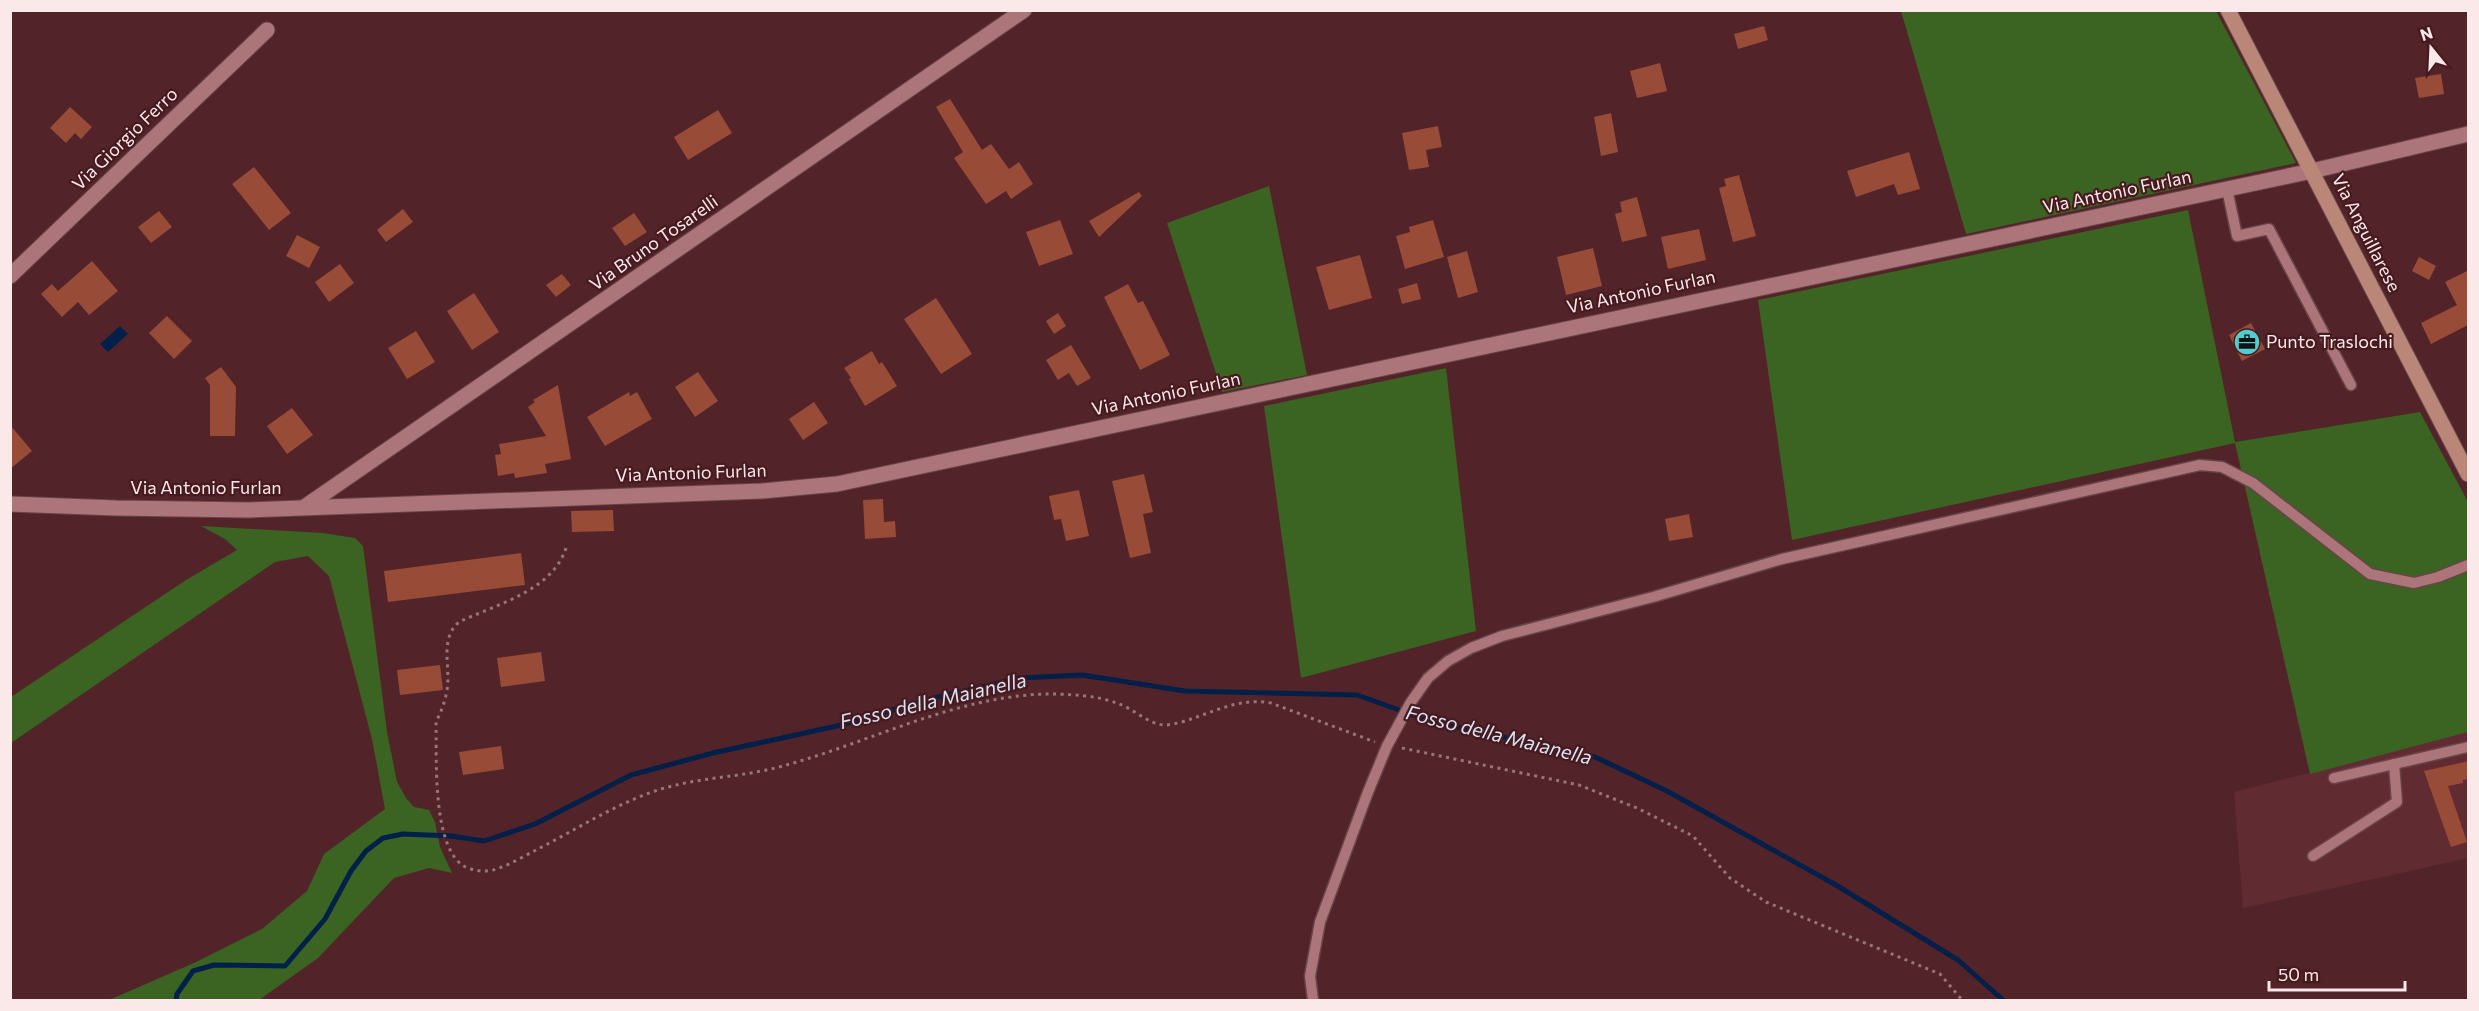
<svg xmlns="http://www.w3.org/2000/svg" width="2479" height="1011" viewBox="0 0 2479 1011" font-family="Commissioner,sans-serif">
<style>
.built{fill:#602b31}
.green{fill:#3b6321}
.water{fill:#00204a}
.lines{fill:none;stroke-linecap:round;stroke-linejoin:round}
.stream{stroke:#00204a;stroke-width:5}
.building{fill:#984b37}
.lane-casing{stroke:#684449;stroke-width:13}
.street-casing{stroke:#684449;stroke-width:17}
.secondary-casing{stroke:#684449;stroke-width:17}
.path{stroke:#987578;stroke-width:3;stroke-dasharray:3 4.5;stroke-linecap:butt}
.lane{stroke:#ac7579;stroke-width:10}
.street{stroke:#ac7579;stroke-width:15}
.secondary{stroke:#b98677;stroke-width:15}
.labels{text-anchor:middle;stroke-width:4.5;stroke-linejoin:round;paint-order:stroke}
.street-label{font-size:18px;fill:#fbe8e9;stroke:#461a1f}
.poi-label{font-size:18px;fill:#fbe8e9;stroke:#461a1f;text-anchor:start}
.water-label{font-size:20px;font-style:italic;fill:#d7e4f6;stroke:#461a1f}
</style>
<rect width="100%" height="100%" fill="#522429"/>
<polygon class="built" points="2468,732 2468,858 2243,908 2234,792"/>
<g class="green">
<polygon points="1901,11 2216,11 2296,163 1966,234"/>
<polygon points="1269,186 1307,375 1222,392 1167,223"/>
<polygon points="2188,210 2235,442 2420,412 2468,502 2468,732 2310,774 2235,443 1792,540 1758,300"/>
<polygon points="1446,368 1476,631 1301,678 1264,406"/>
<polygon points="201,526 323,533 355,538 363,546 387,732 397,782 406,798 414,807 429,810 435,822 440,847 452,873 429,868 394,878 318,958 259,1000 109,1000 194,963 262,929 307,891 324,854 385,809 372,739 329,576 308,556 275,562 11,743 11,697 186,580 237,550 225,539"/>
</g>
<polygon class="water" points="120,326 128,334 108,352 100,344"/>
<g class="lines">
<polyline class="stream" points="176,1000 177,994 193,971 214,965 285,966 325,919 351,871 366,851 383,838 403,834 451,836 484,841 535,824 631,775 713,753 837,726 938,697 1020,678 1082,675 1185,691 1357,695 1430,721 1595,757 1667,791 1836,885 1958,960 2003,1000"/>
</g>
<g class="building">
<polygon points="1764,26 1768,40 1738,49 1734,34"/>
<polygon points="1660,63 1667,91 1637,98 1630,71"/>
<polygon points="2441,74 2444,94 2419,98 2415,78"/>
<polygon points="950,99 982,150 991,144 1009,169 1019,162 1033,184 1011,199 1006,191 986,204 954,158 963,152 936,107"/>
<polygon points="70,107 92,127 81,139 75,133 66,143 50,128"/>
<polygon points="718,110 732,133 688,160 674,137"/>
<polygon points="1611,113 1618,152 1601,156 1594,117"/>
<polygon points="1438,126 1442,147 1426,150 1429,167 1409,170 1402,133"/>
<polygon points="1909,152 1920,189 1898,195 1894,184 1856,197 1847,171"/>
<polygon points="254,167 291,213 269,230 232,184"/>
<polygon points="1739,175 1756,236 1733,242 1719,188 1726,186 1724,179"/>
<polygon points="1139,192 1142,196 1099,237 1089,221"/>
<polygon points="1637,197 1647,236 1622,242 1615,214 1622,212 1620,202"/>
<polygon points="403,209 413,222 386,242 377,230"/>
<polygon points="159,211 172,227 151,243 138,227"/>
<polygon points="634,213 647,232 625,246 612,228"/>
<polygon points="1060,220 1073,254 1039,266 1026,232"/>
<polygon points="1433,220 1444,257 1405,269 1396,236 1410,232 1409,227"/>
<polygon points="1699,229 1706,260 1668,269 1661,237"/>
<polygon points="297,235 320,247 309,268 286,256"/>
<polygon points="1593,248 1602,286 1566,295 1557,257"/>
<polygon points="1467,251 1478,292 1458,298 1447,257"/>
<polygon points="1360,255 1372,298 1329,310 1316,267"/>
<polygon points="2419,257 2436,266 2429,280 2412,271"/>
<polygon points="92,261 118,291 89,315 78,302 62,317 41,294 52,284 58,291"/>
<polygon points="340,264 354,283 329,302 315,282"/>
<polygon points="2469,270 2469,327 2468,325 2431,344 2421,323 2457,305 2445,282"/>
<polygon points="562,274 571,285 556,297 546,285"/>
<polygon points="1417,283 1421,299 1402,304 1398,289"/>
<polygon points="1128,284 1138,303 1143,301 1170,355 1140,370 1104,297"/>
<polygon points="474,293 499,332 472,350 447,311"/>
<polygon points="936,298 972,354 941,374 904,319"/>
<polygon points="1058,313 1066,326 1054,334 1046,321"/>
<polygon points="167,316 192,341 174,359 149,333"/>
<polygon points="2251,323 2265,349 2242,361 2229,335"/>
<polygon points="416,331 435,362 407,379 388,348"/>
<polygon points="1071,345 1091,378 1077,386 1069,373 1058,380 1046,360"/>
<polygon points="872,351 879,364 882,362 897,386 865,406 849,379 851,378 844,368"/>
<polygon points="221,367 236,387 235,436 210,436 210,385 205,378"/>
<polygon points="698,372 718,401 695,417 675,387"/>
<polygon points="558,385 571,459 545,464 547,473 515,478 514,473 498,476 495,455 501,454 499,444 546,436 528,407 535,402 533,400"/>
<polygon points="629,392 630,396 637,392 652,419 605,446 587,417"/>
<polygon points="814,402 828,423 803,440 789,419"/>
<polygon points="292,408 313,435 287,454 267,426"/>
<polygon points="10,425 32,451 10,469"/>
<polygon points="1144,474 1153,512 1143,514 1151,553 1130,558 1112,481"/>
<polygon points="1079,490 1089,536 1066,541 1061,519 1054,520 1049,496"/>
<polygon points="883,499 884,522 895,521 896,537 865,539 863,500"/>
<polygon points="613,510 614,531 572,532 571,511"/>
<polygon points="1689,514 1693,537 1669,541 1665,519"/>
<polygon points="521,553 525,585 388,602 384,571"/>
<polygon points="541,652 545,681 501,687 497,658"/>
<polygon points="440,665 443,690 400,695 397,670"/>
<polygon points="501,746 504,769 463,775 459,752"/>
<polygon points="2469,761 2469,779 2463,780 2463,783 2448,786 2467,842 2451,847 2424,771"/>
</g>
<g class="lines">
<defs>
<g id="lane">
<polyline points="2227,189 2237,236 2269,229 2351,385"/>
<polyline points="2334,778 2468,747"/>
<polyline points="2313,856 2397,802 2394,764"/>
<polyline points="1313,1000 1310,976 1320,922 1368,792 1387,746 1411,702 1428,678 1448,661 1471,648 1502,636 1653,597 1782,559 2200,465 2222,467 2253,483 2370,574 2414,583 2438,577 2468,565"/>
</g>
<g id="street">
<polyline points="10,276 267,30"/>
<polyline points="10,504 116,508 249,510 762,491 837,484 2312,171 2468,134"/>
<polyline points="306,506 1024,10"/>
</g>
<polyline id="secondary" points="2228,10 2468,474"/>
</defs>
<use href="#lane" class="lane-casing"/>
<use href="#street" class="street-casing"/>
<use href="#secondary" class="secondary-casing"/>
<g class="path">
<path d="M566 548C552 591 497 604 459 622 439 639 451 667 447 690 445 702 441 712 436 722 437 757 431 854 468 868 476 871 484 872 493 870 508 866 524 856 538 849 577 829 614 805 655 791 696 777 738 778 779 767 867 744 952 697 1045 694 1069 694 1097 695 1119 704 1134 709 1148 724 1164 725 1174 725 1185 721 1194 718 1220 709 1243 698 1271 703L1375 742"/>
<polyline points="1402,748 1579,785 1637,808 1693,836 1730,878 1766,902 1940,974 1962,1000"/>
</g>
<use href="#lane" class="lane"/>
<use href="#street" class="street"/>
<use href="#secondary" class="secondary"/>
</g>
<defs>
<symbol id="office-disc" viewBox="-11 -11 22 22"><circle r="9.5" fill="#52cdcd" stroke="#461a1f"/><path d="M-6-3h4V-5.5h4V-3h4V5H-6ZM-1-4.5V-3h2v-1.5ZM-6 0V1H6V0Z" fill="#111"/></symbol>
</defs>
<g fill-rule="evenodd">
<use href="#office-disc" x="2232" y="327" width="30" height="30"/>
</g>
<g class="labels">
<g class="street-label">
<text transform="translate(125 139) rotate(-44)" y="6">Via Giorgio Ferro</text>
<text transform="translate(2117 192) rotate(-12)" y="6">Via Antonio Furlan</text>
<text transform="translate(2366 233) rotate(63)" y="6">Via Anguillarese</text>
<text transform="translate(654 243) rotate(-35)" y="6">Via Bruno Tosarelli</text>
<text transform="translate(1641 292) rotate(-12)" y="6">Via Antonio Furlan</text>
<text transform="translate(1166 394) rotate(-12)" y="6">Via Antonio Furlan</text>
<text transform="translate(691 473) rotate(-2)" y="6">Via Antonio Furlan</text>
<text x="206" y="494">Via Antonio Furlan</text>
</g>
<g class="poi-label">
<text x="2266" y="348">Punto Traslochi</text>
</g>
<g class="water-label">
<text transform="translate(933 701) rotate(-13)" y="7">Fosso della Maianella</text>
<text transform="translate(1499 735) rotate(14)" y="7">Fosso della Maianella</text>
</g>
</g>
<rect width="2479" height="1011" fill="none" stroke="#fbe8e9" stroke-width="24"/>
<g transform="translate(2431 48) rotate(342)" stroke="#461a1f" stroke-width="4.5" paint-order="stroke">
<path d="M0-4.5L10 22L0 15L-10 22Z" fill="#fbe8e9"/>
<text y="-9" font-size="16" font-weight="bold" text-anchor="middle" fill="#fbe8e9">N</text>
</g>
<path d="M2269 981v9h136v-9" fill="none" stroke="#fbe8e9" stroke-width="3"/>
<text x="2278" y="981" font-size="18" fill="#fbe8e9" stroke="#461a1f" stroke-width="4.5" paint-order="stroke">50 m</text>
</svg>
